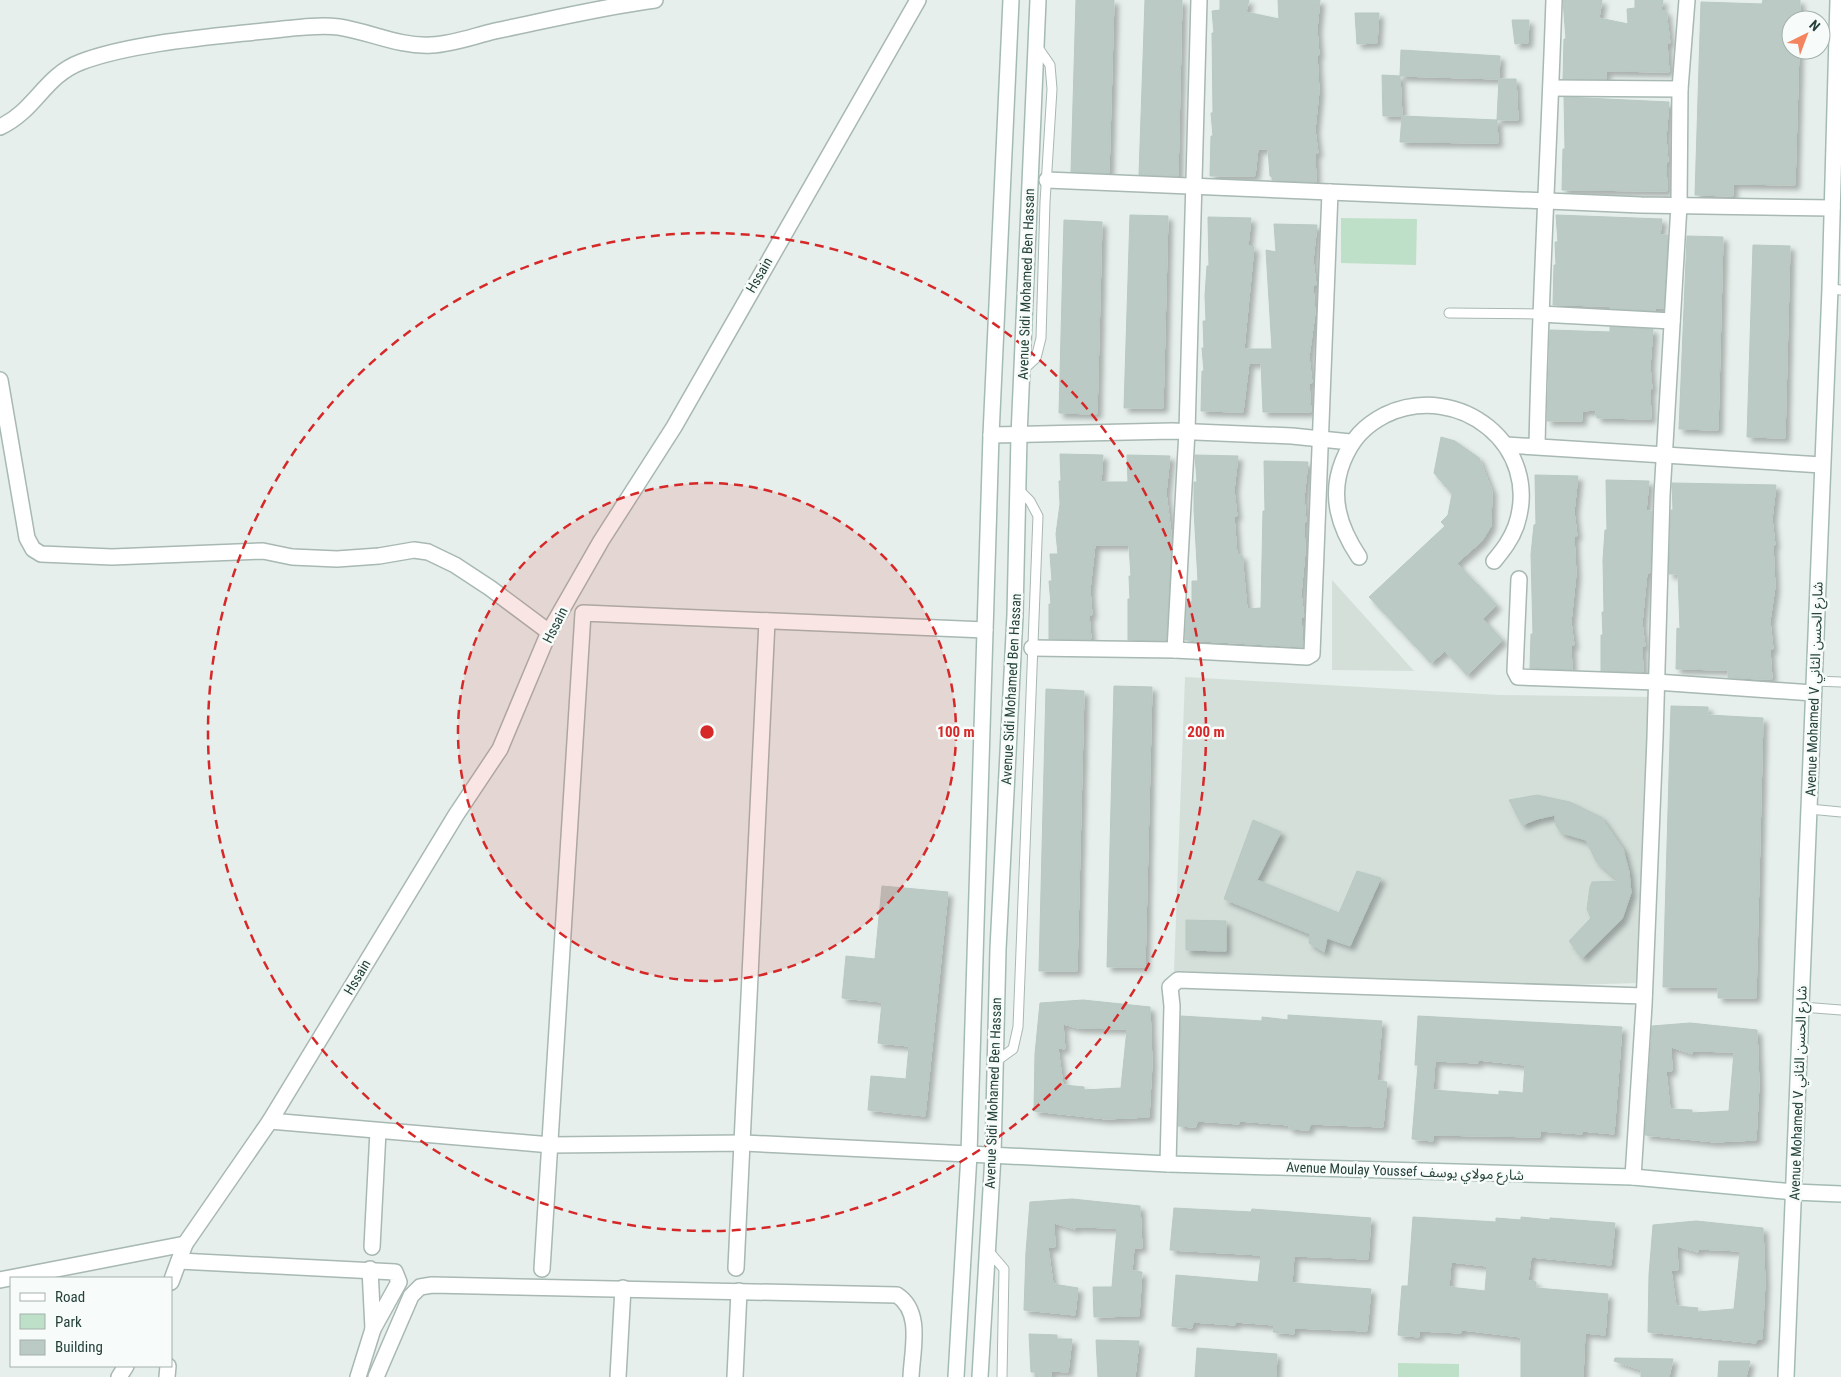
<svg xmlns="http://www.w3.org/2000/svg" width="1841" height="1377" viewBox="0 0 1841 1377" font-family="'Roboto Condensed','Noto Sans Arabic',sans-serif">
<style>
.built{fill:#d4dfda}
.green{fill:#bfe0c8}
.building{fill:#bbcac4;stroke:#b8c9c2;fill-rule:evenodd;filter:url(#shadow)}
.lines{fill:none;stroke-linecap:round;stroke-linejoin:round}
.lane-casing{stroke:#a8b8b2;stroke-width:11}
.street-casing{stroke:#a8b8b2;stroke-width:18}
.secondary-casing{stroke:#a4bbb3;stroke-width:18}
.lane{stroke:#fff;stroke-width:9}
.street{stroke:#fff;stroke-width:15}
.secondary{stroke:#fff;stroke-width:15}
.ring{fill:none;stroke:#d62828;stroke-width:2.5;stroke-dasharray:9 6}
.labels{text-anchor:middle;stroke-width:5;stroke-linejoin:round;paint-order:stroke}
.street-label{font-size:14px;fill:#24423a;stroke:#f7fbf9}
.centre{fill:#d62828;stroke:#f7fbf9;stroke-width:2.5}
.ring-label{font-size:15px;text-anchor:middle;font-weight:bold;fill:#d62828;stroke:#f7fbf9;stroke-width:5;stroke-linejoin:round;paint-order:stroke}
</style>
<defs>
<filter id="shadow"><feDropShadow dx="4.5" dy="4.5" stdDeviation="2.5" flood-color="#0004"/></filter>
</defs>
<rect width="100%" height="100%" fill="#e6efeb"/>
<g class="built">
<polygon points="1332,580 1414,671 1332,670"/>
<polygon points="1185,677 1500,695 1652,697 1639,983 1495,987 1174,971"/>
</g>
<g class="green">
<polygon points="1341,218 1417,219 1416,265 1341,263"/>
<polygon points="1398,1363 1459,1364 1459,1377 1398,1377"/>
</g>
<g class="building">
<polygon points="1076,0 1114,0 1109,173 1071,172"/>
<polygon points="1145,0 1182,0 1178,176 1139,175"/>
<polygon points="1220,0 1249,0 1246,12 1279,19 1278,0 1320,0 1317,29 1319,55 1317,55 1319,91 1315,130 1318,153 1315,153 1316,182 1272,180 1272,177 1270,176 1268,149 1258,149 1255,176 1210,176 1211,136 1213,136 1211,113 1213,113 1212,33 1214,33 1212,11 1220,10"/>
<polygon points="1563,0 1602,0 1599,18 1628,24 1627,9 1635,8 1635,0 1663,0 1661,10 1666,11 1670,43 1667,43 1669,72 1606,71 1606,79 1563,79 1564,39 1566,39"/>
<polygon points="1763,0 1800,0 1800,20 1791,20 1791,50 1799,50 1795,185 1733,184 1733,196 1695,195 1701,2 1762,4"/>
<polygon points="1355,13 1379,13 1377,43 1357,44"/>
<polygon points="1512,20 1529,20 1528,43 1515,44"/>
<polygon points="1401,50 1500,56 1499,79 1400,76"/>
<polygon points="1382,75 1400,76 1402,116 1383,116"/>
<polygon points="1499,79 1516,79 1518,120 1497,120"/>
<polygon points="1564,97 1669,102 1666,138 1668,162 1666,162 1667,191 1562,190 1563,149 1565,149"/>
<polygon points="1402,116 1497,120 1498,143 1400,142"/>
<polygon points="1130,215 1168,216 1163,408 1124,408"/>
<polygon points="1556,215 1662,219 1660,235 1668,235 1664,308 1655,308 1655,311 1610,308 1610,306 1553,305 1554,265 1556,265 1555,242 1558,242"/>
<polygon points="1208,217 1251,218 1248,246 1254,247 1244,349 1272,349 1266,250 1276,252 1274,224 1317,225 1313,260 1316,285 1313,286 1315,313 1309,357 1312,383 1309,383 1311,412 1263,412 1261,363 1249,363 1243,412 1201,411 1202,371 1204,371 1202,348 1204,348 1203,321 1206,321 1205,296 1207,266 1209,266"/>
<polygon points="1064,220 1102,222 1097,414 1059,413"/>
<polygon points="1687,236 1723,237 1718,430 1679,429"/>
<polygon points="1753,245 1790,246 1785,438 1747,437"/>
<polygon points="1610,327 1653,329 1650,366 1652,389 1650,390 1651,419 1597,418 1596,410 1582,411 1582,421 1547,421 1550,330 1610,332"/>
<polygon points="1441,437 1455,441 1479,458 1492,491 1491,526 1482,541 1457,563 1497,605 1483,619 1503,640 1467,675 1445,651 1431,663 1369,597 1445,526 1441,522 1448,515 1452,494 1434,473"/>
<polygon points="1060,454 1103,455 1101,482 1128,482 1127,455 1170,456 1166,493 1172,541 1166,640 1128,640 1128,599 1130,599 1129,576 1131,576 1129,545 1095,545 1090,590 1092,615 1089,615 1091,639 1049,639 1049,604 1051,604 1049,581 1052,581 1050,554 1058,554 1056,534 1060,504 1059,481 1061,481"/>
<polygon points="1195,455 1238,456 1234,490 1237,516 1234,516 1237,555 1242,555 1247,609 1261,608 1263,511 1265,511 1264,461 1308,462 1304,498 1306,522 1304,522 1305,552 1301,594 1304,617 1301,618 1303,647 1185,640 1187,602 1192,602 1192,581 1198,581 1194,510 1194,482 1197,482"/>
<polygon points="1535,475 1578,476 1574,512 1577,536 1574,536 1576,574 1571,622 1574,645 1571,646 1572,670 1530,668 1531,634 1533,634 1531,554 1534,525 1536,524"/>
<polygon points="1606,480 1649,481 1646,511 1652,511 1650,573 1647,573 1642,623 1645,646 1642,646 1643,672 1601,671 1601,635 1603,635 1602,612 1604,612 1603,560 1605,530 1607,530"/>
<polygon points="1672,483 1776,485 1772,519 1775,545 1773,545 1775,587 1770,621 1773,649 1770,650 1772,679 1728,678 1728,670 1676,669 1677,628 1680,629 1678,574 1669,574 1671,510 1673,510"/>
<polygon points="1114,686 1152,687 1145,967 1107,967"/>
<polygon points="1046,689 1084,691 1077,971 1039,971"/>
<polygon points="1671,706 1708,707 1708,715 1763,718 1756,998 1718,998 1718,987 1663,987"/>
<polygon points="1537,795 1570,802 1601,817 1623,849 1629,872 1631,893 1622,919 1582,958 1569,941 1591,918 1587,909 1590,887 1592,882 1619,881 1596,861 1586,840 1562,833 1556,826 1555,815 1537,819 1522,825 1509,800"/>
<polygon points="1253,820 1281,832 1257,880 1339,913 1357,871 1381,878 1350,946 1327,938 1324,952 1309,943 1310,934 1224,899"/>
<polygon points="882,886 948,892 925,1116 868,1110 871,1076 906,1079 909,1046 878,1043 882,1002 842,998 846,956 875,959"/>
<polygon points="1186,920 1226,921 1226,951 1186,950"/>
<path d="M1083 1000 1150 1007 1152 1064 1149 1117 1106 1119 1034 1111 1035 1054 1040 1003ZM1063 1024 1078 1028 1127 1029 1121 1088 1084 1090V1087L1063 1085 1058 1048 1065 1049Z"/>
<polygon points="1288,1015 1382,1021 1377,1081 1387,1082 1383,1127 1310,1124 1309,1130 1289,1129 1289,1125 1239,1121 1239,1124 1197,1121 1196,1127 1178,1126 1181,1016 1262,1021 1262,1017 1288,1020"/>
<path d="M1418 1016 1622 1027 1614 1134 1582 1131V1134L1540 1131V1137L1433 1135V1141L1412 1139 1418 1065H1415ZM1478 1060 1525 1065 1523 1093 1499 1091V1095L1433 1090 1435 1061 1478 1063Z"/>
<path d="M1690 1023 1757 1030 1759 1085 1756 1140 1715 1142 1645 1135 1652 1026ZM1671 1047 1692 1054V1051L1734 1052 1729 1111 1692 1113V1110L1670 1109 1666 1071H1672Z"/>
<polygon points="1072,1199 1140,1206 1142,1248 1134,1248 1132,1271 1142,1272 1139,1316 1094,1317 1093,1287 1112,1287 1117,1228 1075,1227 1075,1229 1054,1223 1055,1247 1048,1247 1053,1284 1078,1288 1075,1315 1024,1310 1026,1252 1030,1202"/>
<polygon points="1174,1208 1251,1212 1252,1209 1371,1218 1368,1259 1294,1256 1292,1283 1371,1289 1367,1331 1294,1328 1294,1334 1273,1332 1274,1325 1235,1322 1235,1325 1193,1322 1192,1328 1172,1326 1176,1275 1258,1282 1261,1255 1170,1250"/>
<path d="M1413 1217 1496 1222V1218L1521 1220V1217L1550 1220V1218L1615 1223 1611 1265 1531 1257 1528 1281 1536 1282V1288L1608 1294 1605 1335 1585 1333 1583 1377H1521V1337L1462 1330 1461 1333 1419 1331V1337L1398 1335 1402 1286H1408ZM1451 1262 1487 1266 1485 1291 1449 1287Z"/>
<path d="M1696 1221 1763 1228 1765 1283 1762 1339H1757L1756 1343 1648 1332 1649 1275 1653 1225ZM1677 1246 1698 1252V1249L1740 1251 1734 1309 1697 1312 1698 1308 1676 1306 1671 1270H1678Z"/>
<polygon points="1029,1334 1057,1335 1057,1339 1072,1339 1068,1372 1051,1371 1051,1377 1035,1377 1035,1372 1031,1372"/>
<polygon points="1096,1340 1139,1341 1135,1377 1098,1377"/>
<polygon points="1197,1348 1277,1354 1276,1377 1195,1377"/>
<polygon points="1615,1358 1673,1359 1669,1377 1641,1377 1641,1370 1614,1361"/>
<polygon points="1719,1361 1750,1361 1746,1377 1718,1377"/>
</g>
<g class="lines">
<defs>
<g id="lane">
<polyline points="1830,289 1841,290"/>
<polyline points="1449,313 1540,314"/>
<polyline points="1022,371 1036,358 1041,338 1045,202 1052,89 1050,65 1037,46"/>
<polyline points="1814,681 1841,682"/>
<polyline points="1809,809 1841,812"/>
<polyline points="1802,1007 1841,1010"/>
<polyline points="995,1062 1013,1049 1018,1027 1038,516 1030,501 1019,490"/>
<polyline points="986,1248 1004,1269 1002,1377"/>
</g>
<g id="street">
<polyline points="1551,88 1680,89"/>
<path d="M0 127C36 110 44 76 81 62 132 43 209 37 264 31 288 29 315 24 339 27 371 32 399 47 432 45 453 44 474 36 495 31 548 20 601 7 655 0"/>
<polyline points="1047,180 1641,205 1832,208"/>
<polyline points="1540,314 1672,321"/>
<polyline points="0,380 27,538 33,549 41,554 112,557 263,551 292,557 337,559 379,556 414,550 428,552 455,565 490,588 549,632"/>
<polyline points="991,435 1172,431 1292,436 1350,442"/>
<polyline points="1506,445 1822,465"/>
<path d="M1537 446C1540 298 1549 149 1554 0"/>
<path d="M1359 557C1339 527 1329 496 1343 461 1352 439 1364 426 1385 415 1459 380 1543 446 1516 526 1511 540 1503 550 1494 561"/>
<polyline points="1519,579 1515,671 1518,677 1656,682 1813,693"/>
<polyline points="1032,648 1175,650 1307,657 1312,654 1330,192"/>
<polyline points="1175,650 1187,431 1199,0"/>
<polyline points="270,1121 551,1145 744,1143 969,1154"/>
<polyline points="1168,1164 1172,1006 1170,987 1178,980 1644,996"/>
<polyline points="1633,1177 1644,1005 1655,738 1662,495 1679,205 1680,89 1687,0"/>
<polyline points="372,1247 378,1131"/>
<polyline points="179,1261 395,1272 399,1282 373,1329 358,1377"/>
<polyline points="736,1268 767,621"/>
<polyline points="370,1269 373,1329"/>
<polyline points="542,1269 583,613 985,630"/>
<polyline points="0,1280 185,1244"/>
<polyline points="171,1282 185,1244 270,1121 456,815 500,749 549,632 601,541 674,427 918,0"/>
<polyline points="119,1377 126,1366"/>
<polyline points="167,1377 168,1366"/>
<path d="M376 1377 411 1296 420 1287 432 1285 897 1295C923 1312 912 1350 911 1377"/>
<polyline points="618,1377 623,1288"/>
<polyline points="735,1377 739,1291"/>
</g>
<g id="secondary">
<polyline points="969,1154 1168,1164 1633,1177 1794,1192 1841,1194"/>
<polyline points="956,1377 969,1154 991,435 1011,0"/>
<polyline points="980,1377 993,1155 998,949 1015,615 1019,436 1038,0"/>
<polyline points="1786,1377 1830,289 1838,0"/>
</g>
</defs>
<use href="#lane" class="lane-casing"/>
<use href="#street" class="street-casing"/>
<use href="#secondary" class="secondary-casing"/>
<use href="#lane" class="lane"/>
<use href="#street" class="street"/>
<use href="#secondary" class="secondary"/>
</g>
<circle cx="707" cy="732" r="249" fill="#d62828" fill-opacity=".12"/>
<g class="ring">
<circle cx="707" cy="732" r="249"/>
<circle cx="707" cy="732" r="499"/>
</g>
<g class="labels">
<g class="street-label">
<text transform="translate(759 275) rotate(-60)" y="5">Hssain</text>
<text transform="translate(1026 284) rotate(-88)" y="5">Avenue Sidi Mohamed Ben Hassan</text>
<text transform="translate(555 625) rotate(-63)" y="5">Hssain</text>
<text transform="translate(1011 689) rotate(-87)" y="5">Avenue Sidi Mohamed Ben Hassan</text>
<text transform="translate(1814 689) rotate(-88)" y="5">Avenue Mohamed V شارع الحسن الثاني</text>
<text transform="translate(357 977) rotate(-59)" y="5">Hssain</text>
<text transform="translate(993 1093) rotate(-88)" y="5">Avenue Sidi Mohamed Ben Hassan</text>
<text transform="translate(1798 1093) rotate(-88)" y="5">Avenue Mohamed V شارع الحسن الثاني</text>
<text transform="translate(1405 1171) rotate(2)" y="5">Avenue Moulay Youssef شارع مولاي يوسف</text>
</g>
</g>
<circle cx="707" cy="732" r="8" class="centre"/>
<g class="ring-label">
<text x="956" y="737">100 m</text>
<text x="1206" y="737">200 m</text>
</g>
<rect x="10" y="1277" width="162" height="90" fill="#f7fbf9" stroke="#a3b1ad"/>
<rect x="20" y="1293" width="25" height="8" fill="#ffffff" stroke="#a3b1ad"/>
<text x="55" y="1302" font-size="15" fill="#24423a">Road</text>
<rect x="20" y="1314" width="25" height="15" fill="#bfe0c8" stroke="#a3b1ad"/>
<text x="55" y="1327" font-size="15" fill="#24423a">Park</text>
<rect x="20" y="1340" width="25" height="15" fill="#bbcac4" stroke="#a3b1ad"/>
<text x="55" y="1352" font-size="15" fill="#24423a">Building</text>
<g transform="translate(1806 35) rotate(42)"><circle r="24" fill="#f7fbf9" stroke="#a3b1ad"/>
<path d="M0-4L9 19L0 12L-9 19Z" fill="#f4845f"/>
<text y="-8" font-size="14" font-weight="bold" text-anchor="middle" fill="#24423a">N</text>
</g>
</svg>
